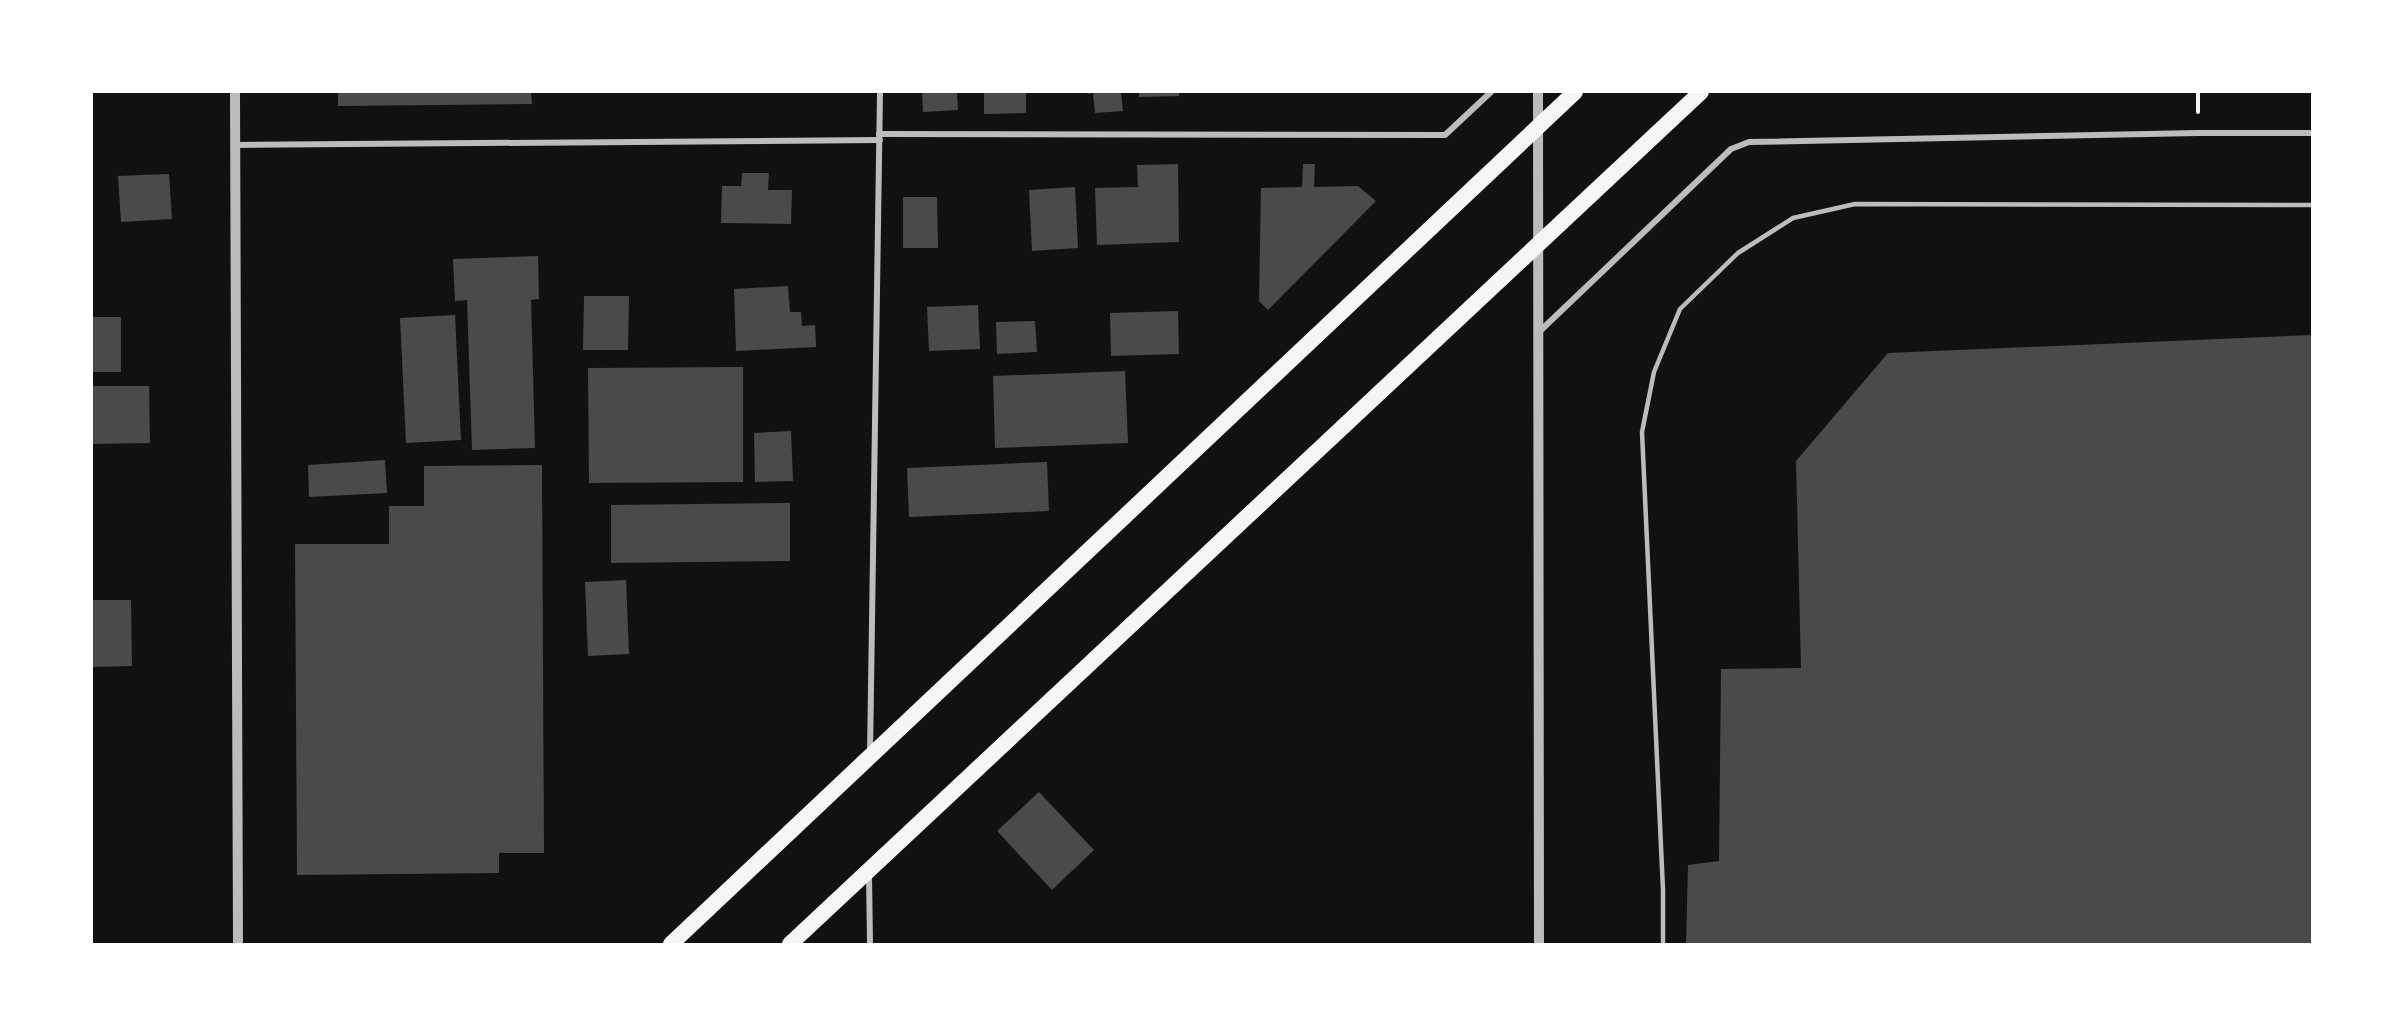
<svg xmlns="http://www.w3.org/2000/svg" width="2404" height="1036" viewBox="0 0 2404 1036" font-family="'Titillium Web',sans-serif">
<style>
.building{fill:#4a4a4a}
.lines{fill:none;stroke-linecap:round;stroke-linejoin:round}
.path{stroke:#f5f5f5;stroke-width:4}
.service{stroke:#bcbcbc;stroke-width:4.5}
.minor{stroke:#bcbcbc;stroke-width:6}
.tertiary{stroke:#bcbcbc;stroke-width:10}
.trunk{stroke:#f5f5f5;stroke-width:16}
</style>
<rect width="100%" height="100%" fill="#111"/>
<g class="building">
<polygon points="338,92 531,92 532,104 338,106"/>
<polygon points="922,92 957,92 958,110 923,112"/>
<polygon points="984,92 1026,92 1026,113 984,114"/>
<polygon points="1088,92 1121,92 1123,111 1095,113 1093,93 1088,94"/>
<polygon points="1139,92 1179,92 1179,96 1139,97"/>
<polygon points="1178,164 1179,242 1097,245 1095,188 1138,187 1137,165"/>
<polygon points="1303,164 1315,164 1314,187 1358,186 1376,201 1268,310 1259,301 1261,188 1302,187"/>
<polygon points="742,173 769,173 768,190 792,190 791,224 721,223 722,186 741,186"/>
<polygon points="169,174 172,219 121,222 118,176"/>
<polygon points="1075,187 1078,248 1032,251 1029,190"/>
<polygon points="903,197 937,197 938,248 903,248"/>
<polygon points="538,256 539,299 531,300 535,448 472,450 467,300 455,301 453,259"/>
<polygon points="788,286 790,312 801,312 802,326 815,325 816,347 736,351 734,289"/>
<polygon points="584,296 629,296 628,350 583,350"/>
<polygon points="978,305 980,349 929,351 927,307"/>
<polygon points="1178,311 1179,354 1111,356 1110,313"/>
<polygon points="455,315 461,440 406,443 400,318"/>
<rect x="92" y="317" width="29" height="55"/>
<polygon points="1035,321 1037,352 997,354 996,322"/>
<polygon points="2312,335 2312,944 1686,944 1688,865 1719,861 1721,669 1801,668 1796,461 1888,353"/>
<polygon points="743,367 743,482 589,483 588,368"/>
<polygon points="1125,371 1128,443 995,448 993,376"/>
<polygon points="92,386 149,386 150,443 92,444"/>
<polygon points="791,431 793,481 755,482 754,433"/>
<polygon points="385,460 387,493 309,497 308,465"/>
<polygon points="1047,462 1049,511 909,517 907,468"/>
<polygon points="542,465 544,853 499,853 499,873 297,875 295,544 389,544 389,506 424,506 424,466"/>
<polygon points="790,503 790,561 611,563 611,505"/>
<polygon points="626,580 629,654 588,656 585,582"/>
<polygon points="92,600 131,600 132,666 92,667"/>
<polygon points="1039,792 1094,850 1052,890 997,831"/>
</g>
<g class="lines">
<polyline class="path" points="2198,112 2198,92"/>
<polyline class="service" points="1663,944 1663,890 1642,432 1654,372 1680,309 1738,253 1793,218 1855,204 2312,205"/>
<g class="minor">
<polyline points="879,134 1445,135 1491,92"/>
<polyline points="234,145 880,140"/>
<polyline points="1539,332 1731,149 1749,142 2198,133 2312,133"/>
<polyline points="870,754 880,92"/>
<polyline points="869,874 870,944"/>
</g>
<g class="tertiary">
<polyline points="235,92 238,944"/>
<polyline points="1538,92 1539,944"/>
</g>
<g class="trunk">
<polyline points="671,944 1575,92"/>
<polyline points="790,944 1701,92"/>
</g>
</g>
<rect width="2404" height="1036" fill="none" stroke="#ffffff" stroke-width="186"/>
</svg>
